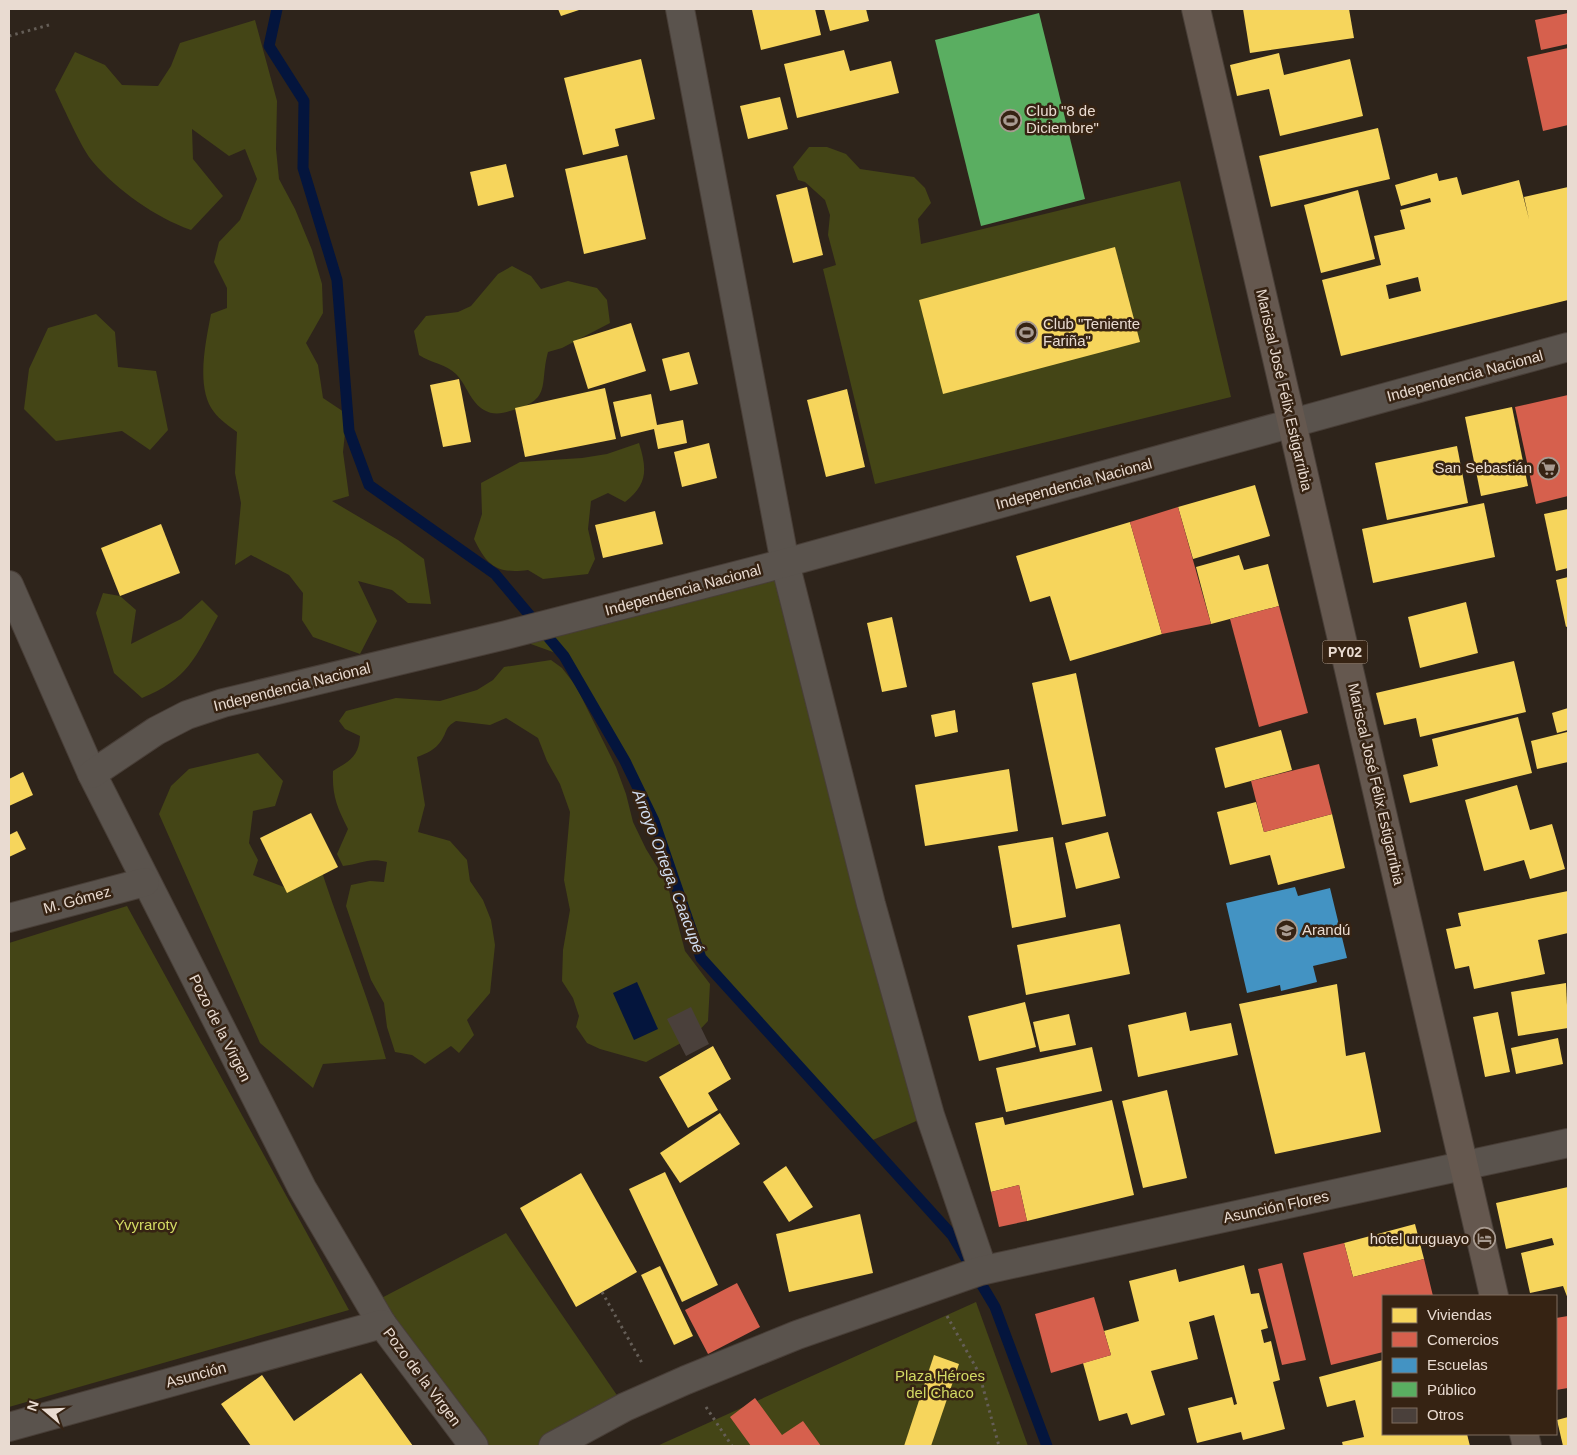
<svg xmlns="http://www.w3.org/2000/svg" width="1577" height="1455" viewBox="0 0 1577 1455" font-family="Helvetica,sans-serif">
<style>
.green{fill:#444516}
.water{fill:#04153d}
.homes{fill:#f6d55c;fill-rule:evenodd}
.shops{fill:#d6604d}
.schools{fill:#4393c3}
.public{fill:#5aae61}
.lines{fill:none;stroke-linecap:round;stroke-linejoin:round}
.stream{stroke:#04153d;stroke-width:11}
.building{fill:#4a403b}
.minor-casing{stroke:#483e37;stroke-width:30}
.major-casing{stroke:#483e37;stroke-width:30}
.path{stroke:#655e57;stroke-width:3;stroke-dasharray:2.5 4;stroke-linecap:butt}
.minor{stroke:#5a534d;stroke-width:28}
.major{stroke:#65584f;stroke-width:28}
.labels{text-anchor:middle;stroke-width:5;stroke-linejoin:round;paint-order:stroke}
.shield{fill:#362313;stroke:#b3a498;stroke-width:1}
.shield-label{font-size:14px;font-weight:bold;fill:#e9dbd1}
.poi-label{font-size:15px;fill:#e9dbd1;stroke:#362313;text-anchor:start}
.street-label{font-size:15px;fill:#e9dbd1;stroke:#362313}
.park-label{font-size:15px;fill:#d2da63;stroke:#362313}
.water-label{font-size:16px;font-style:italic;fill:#d1ddf0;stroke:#362313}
</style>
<rect width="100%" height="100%" fill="#2e241b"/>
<g class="green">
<path d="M255 20 277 101 276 149 279 179 295 209 312 250 322 284 323 313 306 343 318 365 323 398 347 414 343 452 349 496 332 501 398 540 424 559 431 604 408 603 392 590 358 581 377 621 360 654 313 637 302 620 303 593 289 575 251 555 235 565 241 503 235 473 237 432C229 426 220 420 214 412 195 388 206 341 211 314L227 308V288L214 262 219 242 240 220 257 179 245 149 229 156 192 129 193 159 223 196 191 230C155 217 118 191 93 162 81 148 64 108 55 90L75 52 105 65 122 85 158 86 171 66 180 43Z"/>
<polygon points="809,147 827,147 846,154 860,169 914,177 925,188 931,203 918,219 921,244 1180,181 1231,397 875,484 823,269 836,265 828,235 830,215 825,200 805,182 798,180 793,167"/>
<path d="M512 266 531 276 541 289 568 281 597 288 607 300 610 323 562 348 548 352C539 385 553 400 510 411 501 414 492 415 484 410 471 403 466 384 456 374 446 364 431 363 419 355L414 331 426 316 458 312 471 306 498 274Z"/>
<polygon points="96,314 115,332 118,367 156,371 168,430 150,450 122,431 56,441 24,409 29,369 48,328"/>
<path d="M639 443C647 469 648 484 625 502L608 493 591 501 588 529 595 559 588 574 543 579 528 570C497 574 487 566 474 539L482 514 481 483 520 462 582 458 607 454Z"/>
<polygon points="785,563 930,1115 866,1143 701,958 654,821 625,761 564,656 506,635"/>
<path d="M103 593 120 596 136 610 131 644 181 619 202 600 218 616C196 657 187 680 142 698L114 673 96 613Z"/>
<path d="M551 660 562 668 576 686 616 767 626 794 633 822 646 849 667 883 685 951 710 984 708 1021 694 1036 646 1062 600 1049 587 1043 576 1027 579 1016 573 998 562 981 563 950 570 910 564 880 570 812 560 784 547 761 538 738 506 718 490 725 456 721C444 728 448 731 441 741 436 749 426 754 417 757L425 805 418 832 450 841 467 860 470 881 483 900 491 920 495 945 490 993 467 1020 474 1035 459 1053 451 1046 425 1064 412 1055 395 1052 387 1027 384 1003 371 980 346 906 351 885 370 881 384 882 387 862C368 857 362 864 343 866L337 854 348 829C337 807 332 796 333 771 349 761 359 757 360 736L345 729 339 721 346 711 396 698 440 701 477 690 493 680 504 667Z"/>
<path d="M258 753 283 781 275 806 253 811 249 843 258 860 253 875 284 887 319 863C340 929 367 992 386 1059L323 1064 313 1088 260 1043 159 814 171 786 189 769Z"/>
<polygon points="127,906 349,1310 9,1407 9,943"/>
<polygon points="506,1233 625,1407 553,1446 474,1446 370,1304"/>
<polygon points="976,1302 1028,1446 657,1446"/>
</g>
<polygon class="water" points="637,982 658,1029 634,1040 613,993"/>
<g class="homes">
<polygon points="558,9 582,9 561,16"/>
<polygon points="756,9 815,9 821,35 761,50 752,10"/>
<polygon points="824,9 866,9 869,21 830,31"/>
<polygon points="1243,9 1349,9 1354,38 1250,53"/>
<polygon points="844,50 850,71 891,61 899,93 797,118 784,64"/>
<polygon points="1279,53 1284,75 1350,59 1363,116 1280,136 1269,89 1237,96 1230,65"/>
<polygon points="641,59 655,119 615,129 619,146 583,155 564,78"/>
<polygon points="780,97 788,129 748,139 740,106"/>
<polygon points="1378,128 1390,179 1271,207 1259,156"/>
<polygon points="627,155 646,239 584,254 565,169"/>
<polygon points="506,164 514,197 478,206 470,172"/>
<path d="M1437 173 1439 181 1457 177 1462 195 1519 180 1529 219 1524 197 1568 187V300L1341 356 1322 280 1381 265 1374 236 1405 229 1400 210 1431 202 1430 198 1401 206 1395 185ZM1418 277 1421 291 1389 299 1386 285Z"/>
<polygon points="807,187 823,255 793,263 776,195"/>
<polygon points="1358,190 1375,259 1321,273 1304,205"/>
<polygon points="1115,247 1140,342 943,394 919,300"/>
<polygon points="631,323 646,371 588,389 573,341"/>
<polygon points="689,352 698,384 670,391 662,359"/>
<polygon points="459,379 471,442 443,447 430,385"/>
<polygon points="605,388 616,439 525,457 515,408"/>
<polygon points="847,389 865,467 826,477 807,400"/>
<polygon points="651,394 657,425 683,420 687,443 658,449 654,429 621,437 613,402"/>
<polygon points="1512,407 1528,486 1481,496 1465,417"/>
<polygon points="709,443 717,478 682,487 674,452"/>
<polygon points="1457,446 1468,503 1387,520 1375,463"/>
<polygon points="1255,485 1270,536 1193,559 1178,507"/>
<polygon points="1484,503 1495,557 1373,583 1362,529"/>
<polygon points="1568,509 1568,568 1556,571 1544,514"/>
<polygon points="655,511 663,544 603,558 595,525"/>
<polygon points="1130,522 1162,634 1070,661 1050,596 1030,602 1016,556"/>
<polygon points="161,524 180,573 120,596 101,548"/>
<polygon points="1239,555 1244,570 1268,564 1279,606 1211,624 1196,567"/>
<polygon points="1568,577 1568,626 1566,627 1556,580"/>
<polygon points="1466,602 1478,653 1420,668 1408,617"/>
<polygon points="892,617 907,687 882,692 867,623"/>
<polygon points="1514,661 1526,712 1420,737 1416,718 1384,725 1376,693"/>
<polygon points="1076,673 1106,816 1062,825 1032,683"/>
<polygon points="1568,708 1568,730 1557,733 1552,713"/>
<polygon points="955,710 958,732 935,737 931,715"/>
<polygon points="1518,717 1532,773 1410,803 1403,775 1438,766 1432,739"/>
<polygon points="1281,730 1292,770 1225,788 1215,748"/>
<polygon points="1567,732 1568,762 1537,769 1531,741"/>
<polygon points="1009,769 1018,831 925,846 915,785"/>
<polygon points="23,772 33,795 9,806 9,779"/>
<polygon points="1517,785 1530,830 1552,824 1565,869 1530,879 1524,860 1484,871 1465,800"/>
<polygon points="1256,802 1264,832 1332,814 1345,868 1278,885 1270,855 1230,865 1217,812"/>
<polygon points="311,813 338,867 287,893 260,838"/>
<polygon points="17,831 26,849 9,857 9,835"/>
<polygon points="1108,832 1120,878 1076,889 1065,843"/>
<polygon points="1053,837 1066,917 1012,928 998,846"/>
<polygon points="1568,891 1568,933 1538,940 1545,974 1474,989 1469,966 1455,969 1446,929 1461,926 1458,913"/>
<polygon points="1120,924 1130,974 1026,995 1017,945"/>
<polygon points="1566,983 1568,1028 1518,1036 1511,992"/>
<polygon points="1337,984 1346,1056 1365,1052 1381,1132 1275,1154 1239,1004"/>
<polygon points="1025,1002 1036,1047 979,1061 968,1016"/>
<polygon points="1186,1012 1190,1031 1231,1023 1238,1055 1138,1077 1128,1025"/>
<polygon points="1498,1012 1510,1072 1485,1077 1473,1017"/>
<polygon points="1069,1014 1076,1045 1040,1052 1033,1022"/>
<polygon points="1558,1038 1563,1064 1516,1074 1511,1048"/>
<polygon points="713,1046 731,1079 708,1093 718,1110 688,1128 659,1077"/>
<polygon points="1092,1047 1102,1091 1006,1112 996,1068"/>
<polygon points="1167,1090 1187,1178 1143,1188 1122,1101"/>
<polygon points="1112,1100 1134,1195 1027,1221 1019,1185 991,1192 975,1123 1003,1117 1005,1125"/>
<polygon points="720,1113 740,1144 680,1183 660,1153"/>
<polygon points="786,1166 813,1207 789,1222 763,1182"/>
<polygon points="665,1172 718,1285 682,1302 629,1189"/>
<polygon points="581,1173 637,1272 576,1307 520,1208"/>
<polygon points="1568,1187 1568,1299 1563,1286 1530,1293 1521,1253 1554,1245 1552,1238 1506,1249 1496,1203"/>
<polygon points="860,1214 873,1273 789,1292 776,1234"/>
<polygon points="1415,1224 1424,1259 1353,1277 1344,1243"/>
<polygon points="1244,1265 1251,1294 1259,1293 1268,1328 1261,1330 1264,1343 1271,1341 1280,1380 1273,1382 1285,1429 1243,1440 1241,1432 1197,1443 1188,1408 1232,1397 1234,1405 1237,1404 1214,1315 1189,1322 1198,1359 1151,1371 1165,1415 1131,1425 1127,1413 1099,1421 1083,1363 1111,1355 1104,1331 1139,1321 1129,1281 1176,1269 1179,1282"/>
<polygon points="660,1266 693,1336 674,1345 641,1275"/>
<polygon points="934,1355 959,1364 931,1446 904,1446"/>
<polygon points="1383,1360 1383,1434 1467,1434 1470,1446 1343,1446 1342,1442 1364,1437 1355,1400 1327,1407 1319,1377"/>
<polygon points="361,1373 413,1446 251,1446 221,1404 262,1375 294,1421"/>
<polygon points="1568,1417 1568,1446 1563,1446 1557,1420"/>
</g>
<g class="shops">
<polygon points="1568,13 1568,44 1541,50 1535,20"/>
<polygon points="1568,48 1568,125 1543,131 1527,57"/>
<polygon points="1568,395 1568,496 1536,504 1515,407"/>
<polygon points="1178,507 1211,624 1162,634 1130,522"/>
<polygon points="1279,606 1308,713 1259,727 1230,619"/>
<polygon points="1319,764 1332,814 1264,832 1251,781"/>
<polygon points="1019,1185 1027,1221 999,1227 991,1192"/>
<polygon points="1344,1243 1353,1277 1424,1259 1433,1296 1383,1296 1383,1352 1331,1365 1303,1253"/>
<polygon points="1282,1263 1306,1360 1282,1365 1258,1269"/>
<polygon points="737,1283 760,1327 708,1354 685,1310"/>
<polygon points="1094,1297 1111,1355 1051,1373 1035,1314"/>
<polygon points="1568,1316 1568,1388 1556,1390 1556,1318"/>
<polygon points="755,1398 782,1435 803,1421 821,1446 751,1446 730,1417"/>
</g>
<polygon class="schools" points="1295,887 1298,896 1330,888 1347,958 1313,966 1317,982 1281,991 1280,985 1247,993 1226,903"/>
<polygon class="public" points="1039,13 1085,199 981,226 935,40"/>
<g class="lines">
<polyline class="stream" points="277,9 269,46 304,101 303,168 337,280 349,431 369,485 495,574 564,656 625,761 654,821 701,958 952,1235 995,1307 1047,1446"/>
</g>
<polygon class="building" points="691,1007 709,1044 686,1056 667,1019"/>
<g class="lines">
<defs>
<g id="minor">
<polyline points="680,9 785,563 871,904 930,1115 983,1270"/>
<polyline points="9,585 92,774 302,1188 382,1324 474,1446"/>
<polyline points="92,774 156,731 187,715 223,703 506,635 785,563 1568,347"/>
<polyline points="9,918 145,882"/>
<polyline points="9,1427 382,1324"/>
<polyline points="553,1446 625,1407 686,1380 797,1335 980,1271 1568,1143"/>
</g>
<g id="major">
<polyline points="1196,9 1494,1296"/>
<polyline points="1524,1434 1527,1446"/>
</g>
</defs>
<use href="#minor" class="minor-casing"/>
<use href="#major" class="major-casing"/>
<g class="path">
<polyline points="9,36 49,25"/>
<polyline points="602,1292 642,1363"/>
<polyline points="947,1316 979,1373 999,1446"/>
<polyline points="706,1407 732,1446"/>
</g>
<use href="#minor" class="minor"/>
<use href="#major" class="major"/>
</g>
<defs>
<symbol id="stadium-ring" viewBox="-11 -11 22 22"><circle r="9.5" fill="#362313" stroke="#a89b91" stroke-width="1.5"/><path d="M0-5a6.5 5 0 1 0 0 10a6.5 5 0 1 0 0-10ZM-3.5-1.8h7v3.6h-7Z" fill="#a89b91"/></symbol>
<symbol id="supermarket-ring" viewBox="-11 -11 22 22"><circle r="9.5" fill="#362313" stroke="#a89b91" stroke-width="1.5"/><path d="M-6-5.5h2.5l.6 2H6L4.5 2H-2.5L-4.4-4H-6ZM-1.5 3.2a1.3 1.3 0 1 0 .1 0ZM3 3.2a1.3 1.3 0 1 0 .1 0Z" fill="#a89b91"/></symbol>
<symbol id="university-ring" viewBox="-11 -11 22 22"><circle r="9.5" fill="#362313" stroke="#a89b91" stroke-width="1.5"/><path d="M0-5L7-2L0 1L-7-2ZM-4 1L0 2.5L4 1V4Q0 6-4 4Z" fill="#a89b91"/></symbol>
<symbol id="hotel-ring" viewBox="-11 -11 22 22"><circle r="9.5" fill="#362313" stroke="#a89b91" stroke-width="1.5"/><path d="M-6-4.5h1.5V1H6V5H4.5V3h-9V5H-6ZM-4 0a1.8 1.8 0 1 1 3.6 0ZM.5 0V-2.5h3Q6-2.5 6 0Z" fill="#a89b91"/></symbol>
</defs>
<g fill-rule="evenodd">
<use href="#stadium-ring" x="998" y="108" width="25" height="25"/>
<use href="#stadium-ring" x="1014" y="320" width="25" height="25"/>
<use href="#supermarket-ring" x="1536" y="456" width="25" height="25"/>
<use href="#university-ring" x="1274" y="918" width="25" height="25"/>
<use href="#hotel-ring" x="1472" y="1226" width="25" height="25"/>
</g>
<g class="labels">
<rect class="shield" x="1322.5" y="640.5" width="45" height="23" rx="4"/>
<g class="shield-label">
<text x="1345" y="657">PY02</text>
</g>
<g class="poi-label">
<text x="1026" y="116">Club "8 de<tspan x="1026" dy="17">Diciembre"</tspan></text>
<text x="1043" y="329">Club "Teniente<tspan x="1043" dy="17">Fariña"</tspan></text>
<text x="1532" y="473" text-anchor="end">San Sebastián</text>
<text x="1302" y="935">Arandú</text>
<text x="1469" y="1244" text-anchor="end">hotel uruguayo</text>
</g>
<g class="street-label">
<text transform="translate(1465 376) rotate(-15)" y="5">Independencia Nacional</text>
<text transform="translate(1284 390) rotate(77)" y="5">Mariscal José Félix Estigarribia</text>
<text transform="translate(1074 484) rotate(-15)" y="5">Independencia Nacional</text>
<text transform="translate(683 590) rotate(-15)" y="5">Independencia Nacional</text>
<text transform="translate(292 687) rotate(-14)" y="5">Independencia Nacional</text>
<text transform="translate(1376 784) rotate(77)" y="5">Mariscal José Félix Estigarribia</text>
<text transform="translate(77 900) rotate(-15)" y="5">M. Gómez</text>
<text transform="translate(220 1028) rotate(63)" y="5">Pozo de la Virgen</text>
<text transform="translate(1276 1207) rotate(-12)" y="5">Asunción Flores</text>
<text transform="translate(196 1375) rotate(-15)" y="5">Asunción</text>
<text transform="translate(422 1377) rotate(53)" y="5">Pozo de la Virgen</text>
</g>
<g class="park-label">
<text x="146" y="1230">Yvyraroty</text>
<text x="940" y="1381">Plaza Héroes<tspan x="940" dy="17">del Chaco</tspan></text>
</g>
<g class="water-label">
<text transform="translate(669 871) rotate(69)" y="6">Arroyo Ortega, Caacupé</text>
</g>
</g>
<rect width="1577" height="1455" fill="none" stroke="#e9dbd1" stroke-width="20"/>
<rect x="1382" y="1295" width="175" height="140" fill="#362313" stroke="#7e6d5f"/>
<rect x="1392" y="1308" width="25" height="15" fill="#f6d55c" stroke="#7e6d5f"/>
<text x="1427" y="1320" font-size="15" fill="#e9dbd1">Viviendas</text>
<rect x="1392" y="1332" width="25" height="15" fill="#d6604d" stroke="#7e6d5f"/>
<text x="1427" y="1345" font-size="15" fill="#e9dbd1">Comercios</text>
<rect x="1392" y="1358" width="25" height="15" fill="#4393c3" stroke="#7e6d5f"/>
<text x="1427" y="1370" font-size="15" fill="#e9dbd1">Escuelas</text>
<rect x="1392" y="1382" width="25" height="15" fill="#5aae61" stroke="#7e6d5f"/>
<text x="1427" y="1395" font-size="15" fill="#e9dbd1">Público</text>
<rect x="1392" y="1408" width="25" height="15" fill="#4a403b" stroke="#7e6d5f"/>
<text x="1427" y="1420" font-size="15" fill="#e9dbd1">Otros</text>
<g transform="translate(45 1410) rotate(289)" stroke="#362313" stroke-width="4" paint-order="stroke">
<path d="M0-4L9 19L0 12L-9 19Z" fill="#e9dbd1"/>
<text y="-8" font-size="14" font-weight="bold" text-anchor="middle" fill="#e9dbd1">N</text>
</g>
</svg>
